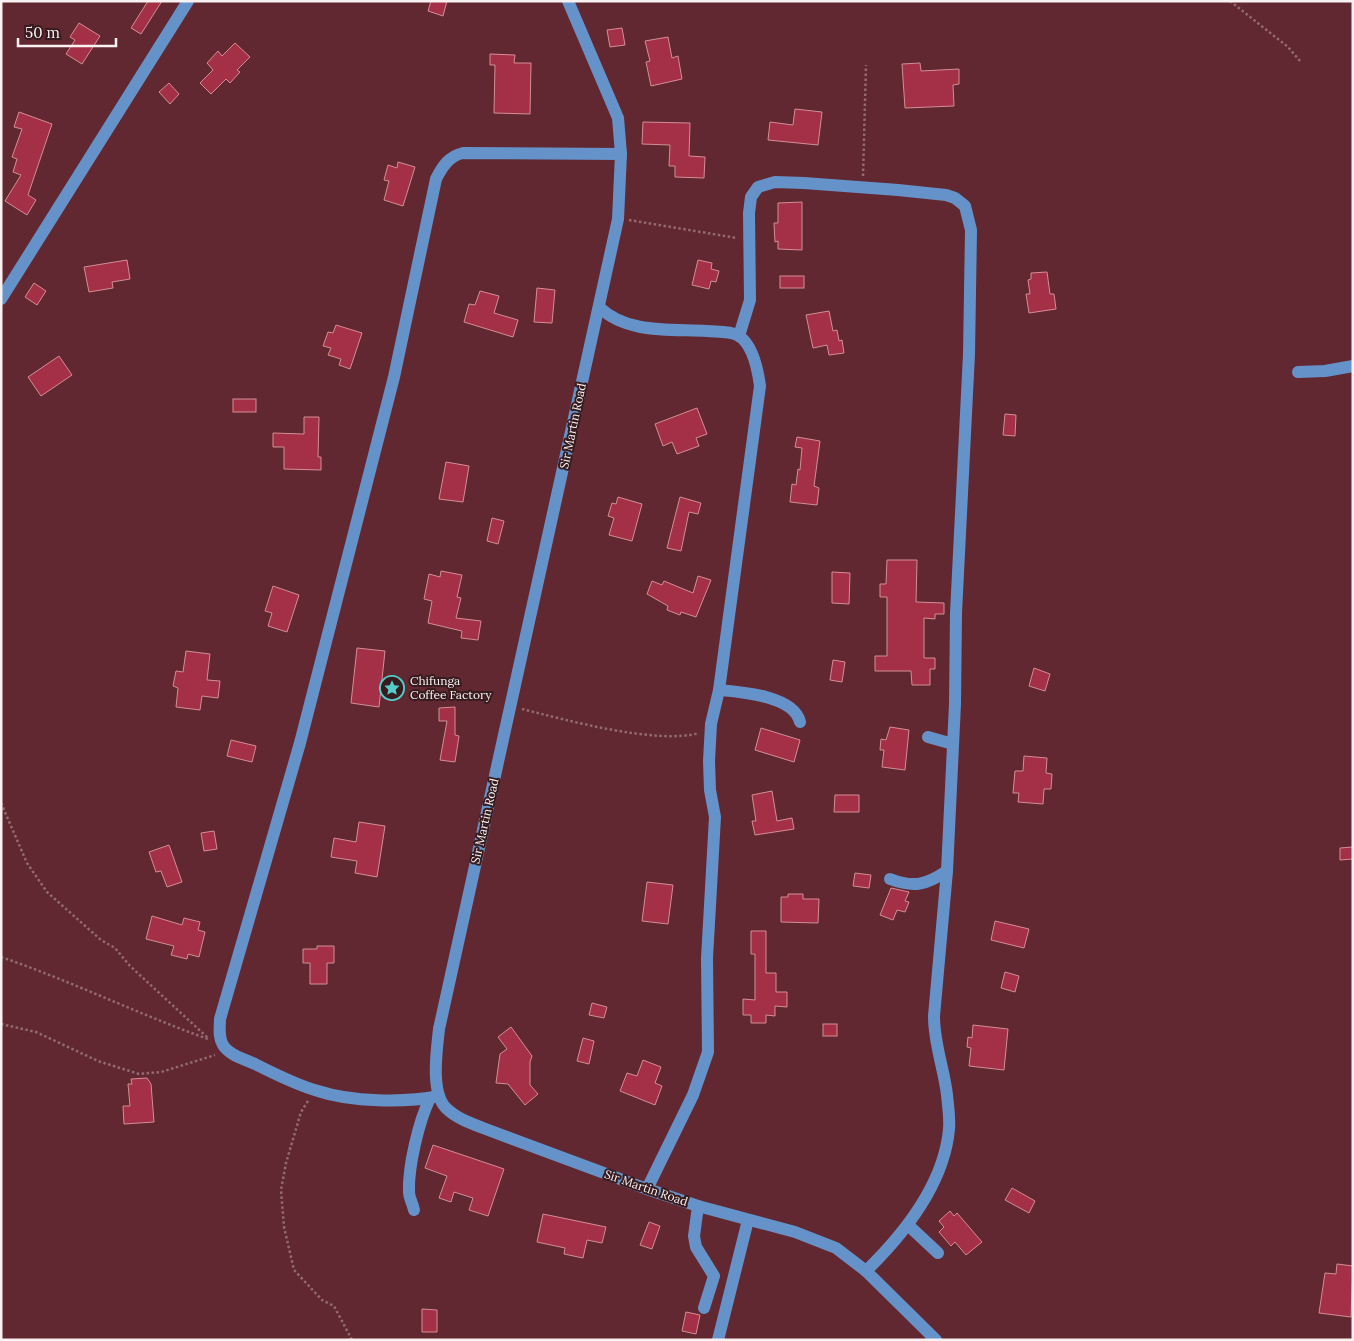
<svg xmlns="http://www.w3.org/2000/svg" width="1354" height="1341" viewBox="0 0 1354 1341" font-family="Lora,serif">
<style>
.building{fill:#a33047;stroke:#d38e95}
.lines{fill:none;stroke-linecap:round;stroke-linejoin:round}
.path{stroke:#936a70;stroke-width:2.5;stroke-dasharray:2.5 2.5;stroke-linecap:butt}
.minor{stroke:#6593c9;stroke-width:12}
.labels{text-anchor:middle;stroke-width:4;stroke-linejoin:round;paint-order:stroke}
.street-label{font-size:12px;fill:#faf2f2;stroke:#361b1f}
.poi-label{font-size:12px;fill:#faf2f2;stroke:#361b1f;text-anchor:start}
</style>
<rect width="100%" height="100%" fill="#622831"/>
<g class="building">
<polygon points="148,1 162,1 141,34 131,28"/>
<polygon points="431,1 447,1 443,16 428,11"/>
<polygon points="79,23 100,36 82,64 66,54 75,40 70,37"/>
<polygon points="622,28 625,45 610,47 607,30"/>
<polygon points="668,37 672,58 678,56 682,79 651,86 646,62 650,61 645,41"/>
<polygon points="235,43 250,57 237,70 240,72 230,83 226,79 211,94 200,83 213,70 207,63 218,51 222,56"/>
<polygon points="490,54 515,55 514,63 531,63 530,114 494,113 495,65 490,65"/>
<polygon points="920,63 921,71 959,69 959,84 953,85 954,106 905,108 902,64"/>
<polygon points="169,83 179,94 170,104 159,92"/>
<polygon points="795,109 822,112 818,145 768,140 770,122 793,125"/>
<polygon points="19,112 52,124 28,195 36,200 27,215 5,201 21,175 13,172 17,159 12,157 22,129 14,127"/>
<polygon points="643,122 690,123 689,156 705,157 704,178 675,177 675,166 669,166 670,145 642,144"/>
<polygon points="398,162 415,167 403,206 384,200 389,181 384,180 388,165 397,168"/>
<polygon points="802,202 802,250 778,249 778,241 775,242 774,223 778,223 778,203"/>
<polygon points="127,260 130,279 112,282 113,288 89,292 84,267"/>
<polygon points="698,260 712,263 711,269 719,271 716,282 711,281 709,289 692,285"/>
<polygon points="1047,272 1050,294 1054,294 1056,309 1029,313 1026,294 1030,294 1028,280 1031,279 1031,273"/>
<rect x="780" y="276" width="24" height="12"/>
<polygon points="34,283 46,291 37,305 25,297"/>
<polygon points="537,288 555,290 552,323 534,322"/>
<polygon points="480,291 499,296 494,313 518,320 513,337 464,322 469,304 475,305"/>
<polygon points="829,311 833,331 837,330 839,341 842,340 844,353 829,355 827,345 813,348 806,315"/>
<polygon points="336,325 362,333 350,369 339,365 341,359 328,355 331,348 323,346 328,332 333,333"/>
<polygon points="59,356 72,375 41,396 28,377"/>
<rect x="233" y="399" width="23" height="13"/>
<polygon points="697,408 707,434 696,438 699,446 677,454 672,442 663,446 655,424"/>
<polygon points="1005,414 1016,415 1015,436 1003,435"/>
<polygon points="304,417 319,417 318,457 321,457 321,470 284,469 284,447 273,447 273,433 304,434"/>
<polygon points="797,437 820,441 814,486 819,488 817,505 790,502 792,484 796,485 798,469 800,470 802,448 795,447"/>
<polygon points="446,462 469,466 463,502 439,499"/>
<polygon points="618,497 642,504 632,541 609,535 614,518 608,516 612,503 616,504"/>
<polygon points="680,497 701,503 698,514 689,512 681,551 667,548"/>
<polygon points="492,518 504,521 498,544 487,541"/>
<polygon points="887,560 917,560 916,602 944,603 944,614 935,614 935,619 924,618 924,658 935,658 935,669 930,669 930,685 912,685 911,671 875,671 875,656 887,656 887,597 880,597 880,584 886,584"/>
<polygon points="441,571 462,575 457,597 461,598 456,618 481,621 478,640 461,638 462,631 428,623 432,601 424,599 429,574 440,577"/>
<polygon points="832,572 850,573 849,604 832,603"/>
<polygon points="698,576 711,580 696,617 681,612 680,615 667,610 668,606 647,594 652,581 662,585 664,581 693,593"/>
<polygon points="273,586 299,595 287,632 268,626 272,613 265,611"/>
<polygon points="357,648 385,651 379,707 351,703"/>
<polygon points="186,651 210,654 207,680 220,681 218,698 202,696 200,710 176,707 178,688 173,686 176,671 183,672"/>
<polygon points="833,660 845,662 842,682 830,680"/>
<polygon points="1034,668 1050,674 1045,691 1029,686"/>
<polygon points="455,707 455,735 459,736 455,762 440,760 447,721 439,721 439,708"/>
<polygon points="890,727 909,730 905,770 882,767 884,750 880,750 881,739 886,740"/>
<polygon points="761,728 800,740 794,762 755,750"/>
<polygon points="231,740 256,746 252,762 227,756"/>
<polygon points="1024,756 1047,758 1046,773 1052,774 1051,789 1044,789 1043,804 1018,802 1019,793 1013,793 1015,771 1023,771"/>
<polygon points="772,791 777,821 792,818 794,829 755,835 752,821 756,821 752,795"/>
<polygon points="835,795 859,795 859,812 834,812"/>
<polygon points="359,822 385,826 377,877 355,873 357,861 331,857 334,838 356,842"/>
<polygon points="214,831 217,849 204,851 201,833"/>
<polygon points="169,845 182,882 167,887 161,871 156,872 149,852"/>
<polygon points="1353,847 1353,859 1340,860 1340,848"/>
<polygon points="855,873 871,875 869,888 853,886"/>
<polygon points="647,882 673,885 668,924 642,921"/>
<polygon points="891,888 909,892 905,901 909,902 905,912 897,910 893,920 880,915"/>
<polygon points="788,894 803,894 803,899 819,899 818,923 781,922 781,897 788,897"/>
<polygon points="152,916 182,925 184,918 200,922 198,930 205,932 199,957 188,954 187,959 171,955 174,946 146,939"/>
<polygon points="995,921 1029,929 1024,948 991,940"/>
<polygon points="751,931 766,931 766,973 776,973 776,992 787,992 787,1007 775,1006 775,1016 766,1015 766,1023 751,1023 751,1015 743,1015 743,999 755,1000 755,954 751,954"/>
<polygon points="317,946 334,946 334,963 327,963 327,984 310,984 310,963 303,963 303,949 317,949"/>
<polygon points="1005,972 1019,976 1015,992 1001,988"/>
<polygon points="592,1003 607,1007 604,1018 589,1015"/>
<rect x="823" y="1024" width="14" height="12"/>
<polygon points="973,1025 1008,1029 1004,1070 969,1066 971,1048 967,1047 968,1037 972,1038"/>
<polygon points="511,1027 532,1056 530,1062 530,1085 538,1094 525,1105 508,1084 496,1083 500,1054 507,1049 498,1037"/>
<polygon points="583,1038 594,1041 589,1064 577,1061"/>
<polygon points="643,1060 661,1067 655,1083 662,1086 655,1105 620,1091 627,1073 637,1076"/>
<polygon points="147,1078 151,1084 154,1122 124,1124 123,1106 130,1106 128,1084 132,1084 131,1079"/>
<polygon points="433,1145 504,1169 488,1216 469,1210 473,1198 454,1192 451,1202 439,1198 447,1176 425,1168"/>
<polygon points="1012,1188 1035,1201 1029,1213 1005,1200"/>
<polygon points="950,1211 954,1216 957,1213 982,1242 966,1255 955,1242 951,1246 939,1232 944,1227 939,1221"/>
<polygon points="543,1214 606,1227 602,1243 587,1240 583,1258 564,1254 565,1248 537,1242"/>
<polygon points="649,1222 660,1226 652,1249 640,1245"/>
<polygon points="1337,1264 1353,1266 1351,1317 1319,1313 1325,1273 1336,1274"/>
<polygon points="422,1309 437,1310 437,1332 422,1332"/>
<polygon points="686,1312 700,1315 696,1334 682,1331"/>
</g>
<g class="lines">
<g class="path">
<polyline points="1230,1 1288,47 1300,61"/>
<polyline points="863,176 866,65"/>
<polyline points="629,220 737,238"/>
<path d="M522 709C566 720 657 745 699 733"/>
<polyline points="1,803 27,863 47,892 101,940 115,948 130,966 208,1038"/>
<path d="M1 957C71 981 138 1014 208 1039"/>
<polyline points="1,1024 36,1032 98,1061 139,1074 161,1072 215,1055"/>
<polyline points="308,1101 301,1112 286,1163 281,1190 284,1227 294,1270 322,1300 334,1306 352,1340"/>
</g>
<g class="minor">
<path d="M568 1 618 118 621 154 618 219 439 1029C437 1049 430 1092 446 1108 456 1118 470 1123 483 1128L647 1189 698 1206 795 1232 836 1248 866 1271 936 1340"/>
<polyline points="1,299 188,1"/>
<path d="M599 307C627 334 670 329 707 331 716 332 729 331 737 335 753 343 758 371 760 386L719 690 711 724 709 761 710 790 715 817 707 958 708 1052 693 1095 647 1189"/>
<path d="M739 336 750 300 749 213 751 197 758 187 775 182 804 183 898 190 946 195 955 198 965 206 971 230 969 354 956 613 955 704 947 871 934 1016C934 1045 944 1068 947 1095 948 1106 950 1118 949 1129 944 1185 904 1234 866 1271"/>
<polyline points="1298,372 1325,371 1353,366"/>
<path d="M719 690C742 692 794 696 800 722"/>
<polyline points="928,737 953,744"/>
<path d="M890 879C914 888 926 885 947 871"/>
<path d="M439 1096C405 1103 351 1102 318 1091 296 1085 275 1074 255 1064 244 1059 229 1055 223 1045 218 1037 220 1027 220 1019L300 743 394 377 436 179C442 167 449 156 463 153L621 154"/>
<polyline points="698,1206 694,1236 696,1247 714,1276 704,1308"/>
<path d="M414 1210C413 1204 409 1198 409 1192 408 1166 419 1121 430 1098"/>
<polyline points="908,1225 938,1253"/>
<polyline points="718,1340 748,1220"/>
</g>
</g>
<defs>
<symbol id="sight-ring" viewBox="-11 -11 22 22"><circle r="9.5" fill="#361b1f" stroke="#53cdca" stroke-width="1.5"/><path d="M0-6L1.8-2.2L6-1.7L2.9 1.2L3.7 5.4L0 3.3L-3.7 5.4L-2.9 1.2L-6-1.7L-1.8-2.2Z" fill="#53cdca"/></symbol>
</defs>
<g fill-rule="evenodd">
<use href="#sight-ring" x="378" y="674" width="28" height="28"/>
</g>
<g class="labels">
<g class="street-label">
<text transform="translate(573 426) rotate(-78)" y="4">Sir Martin Road</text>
<text transform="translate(485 821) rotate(-77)" y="4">Sir Martin Road</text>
<text transform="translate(646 1188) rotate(19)" y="4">Sir Martin Road</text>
</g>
<g class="poi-label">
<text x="410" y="685">Chifunga<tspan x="410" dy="14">Coffee Factory</tspan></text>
</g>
</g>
<rect width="1354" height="1341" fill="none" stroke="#faf2f2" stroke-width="5"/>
<path d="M18 38v8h98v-8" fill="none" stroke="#faf2f2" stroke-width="2.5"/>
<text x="25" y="38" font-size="15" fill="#faf2f2" stroke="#361b1f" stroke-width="4" paint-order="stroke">50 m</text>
</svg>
